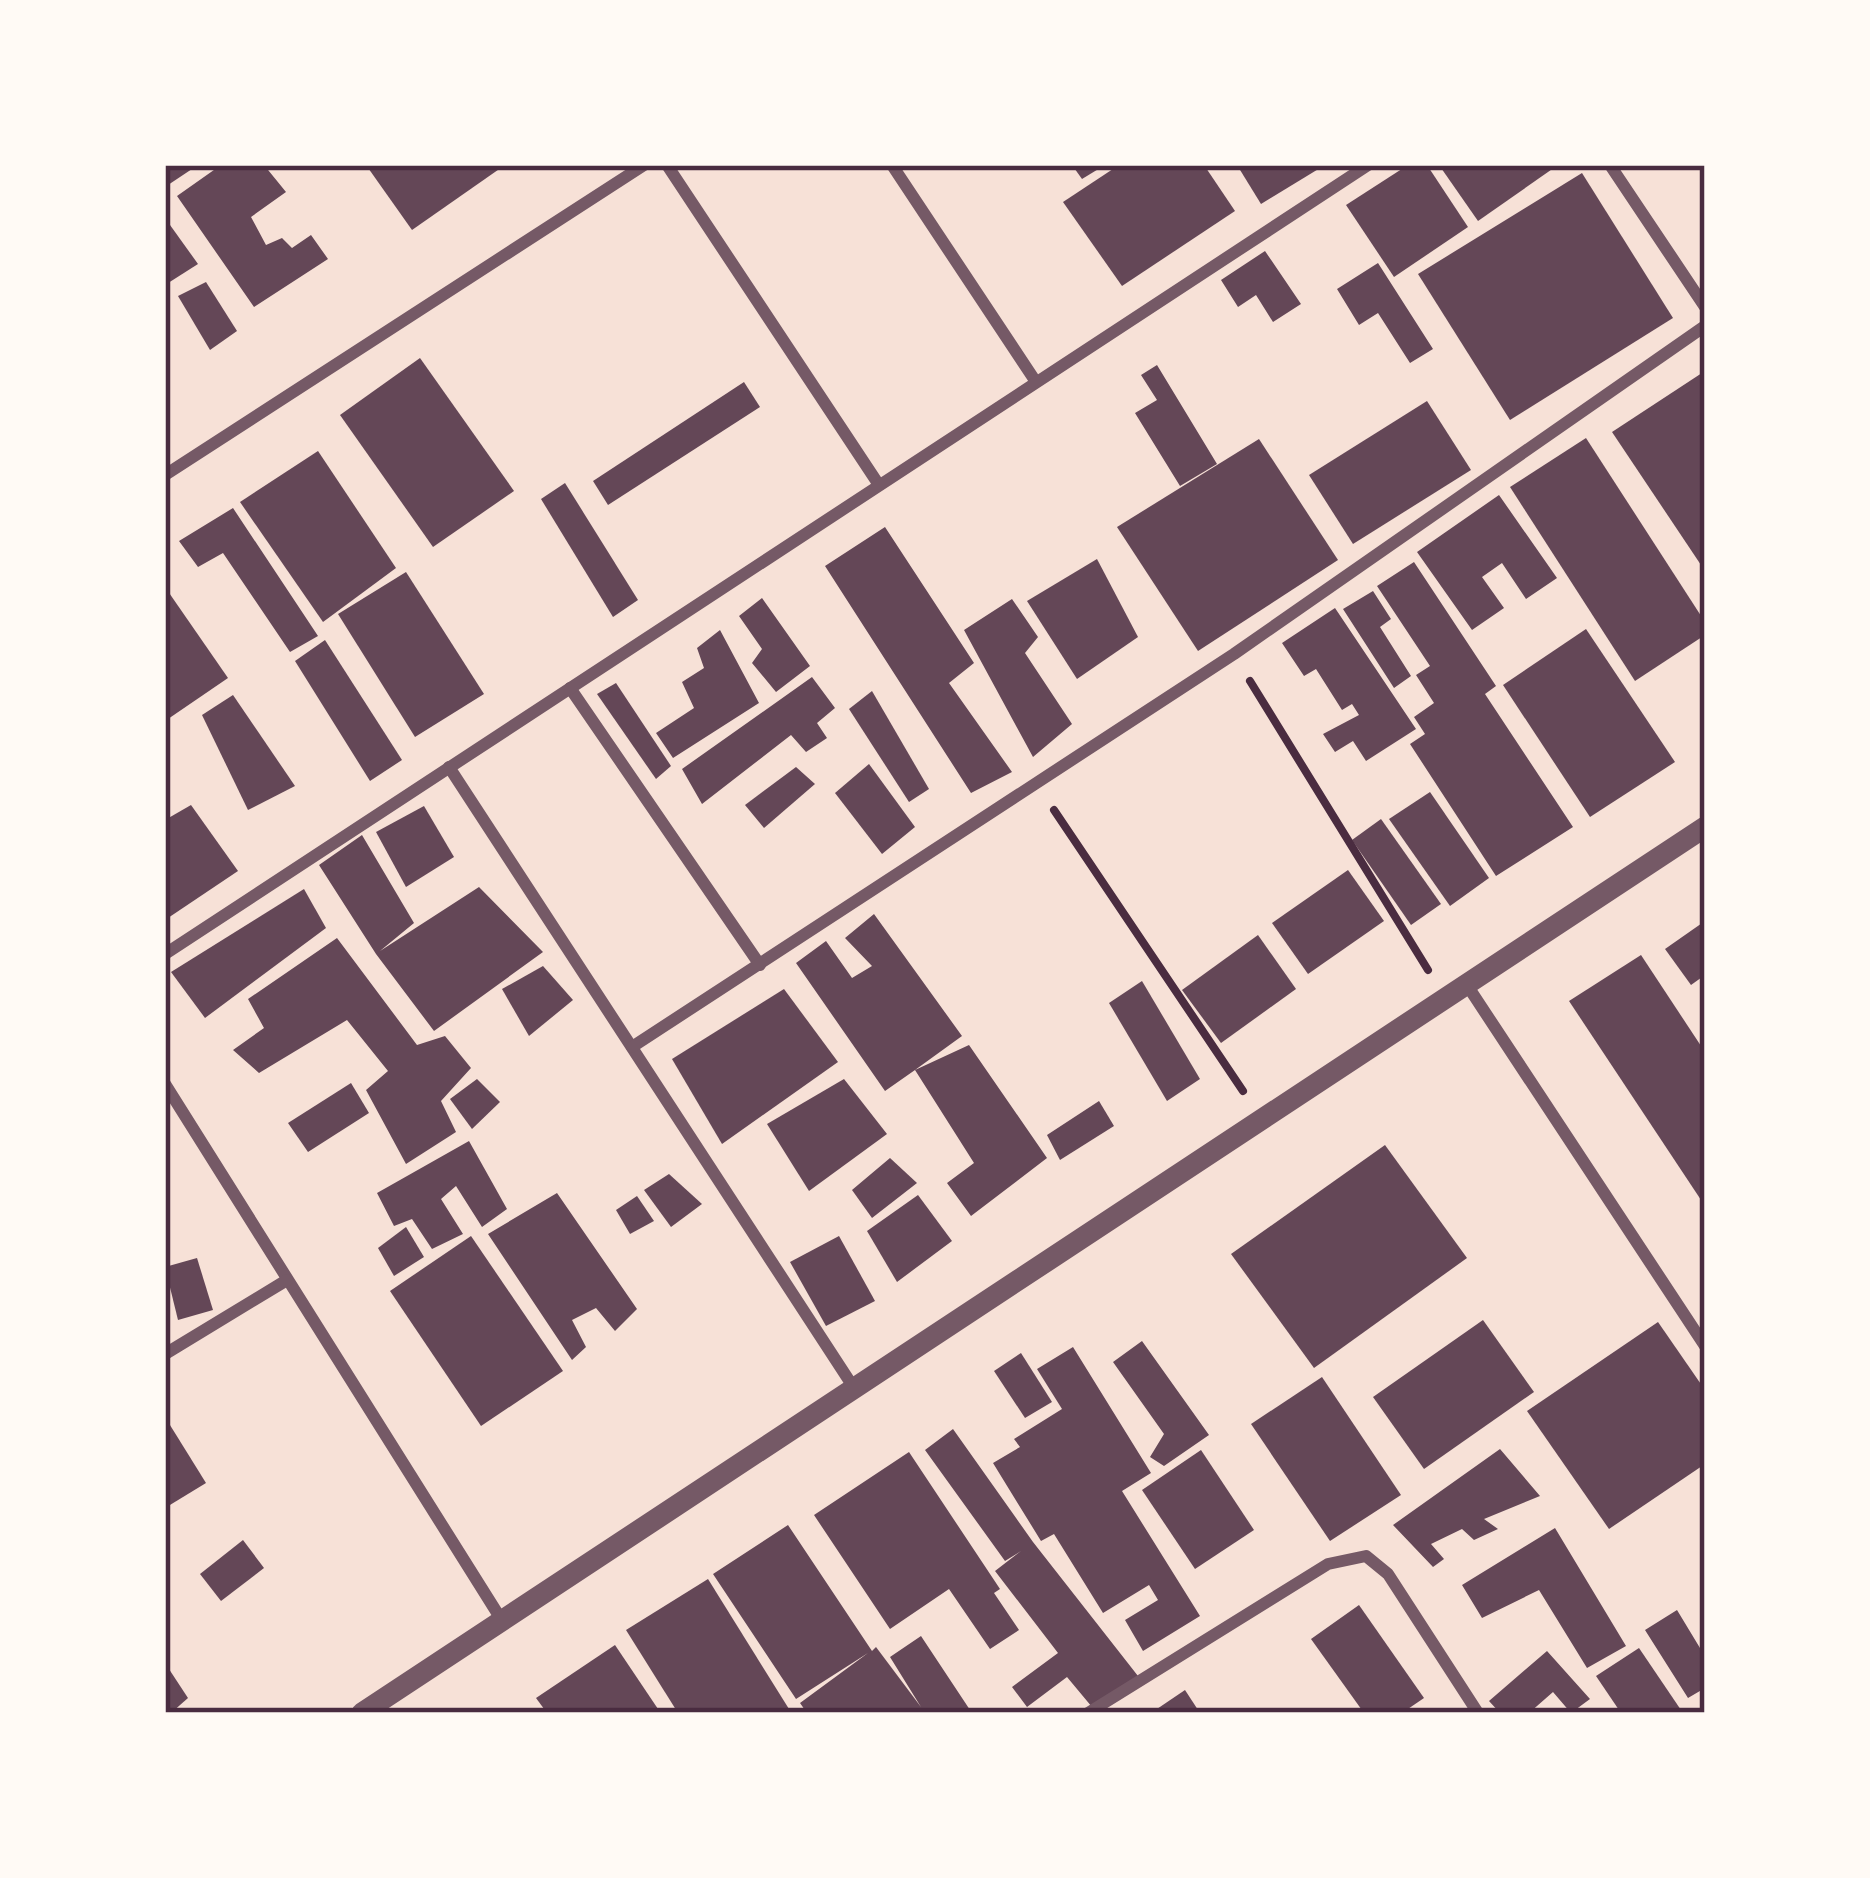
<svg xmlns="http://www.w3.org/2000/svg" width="1870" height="1878" viewBox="0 0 1870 1878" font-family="'Public Sans',sans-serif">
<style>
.building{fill:#644757}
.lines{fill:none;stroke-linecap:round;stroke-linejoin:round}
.path{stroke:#4a2c40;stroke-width:8}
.minor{stroke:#755966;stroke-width:12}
.tertiary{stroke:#755966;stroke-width:21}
.neatline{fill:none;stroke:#4a2c40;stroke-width:4.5}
</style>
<rect width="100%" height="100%" fill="#f7e1d7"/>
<g class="building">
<polygon points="165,165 198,165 165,187"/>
<polygon points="221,165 264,165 286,192 251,217 266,245 282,238 292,248 311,235 328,259 254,307 177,196"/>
<polygon points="366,165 505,165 412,230"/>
<polygon points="1072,165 1105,165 1082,179"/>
<polygon points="1119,165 1204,165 1235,211 1122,286 1063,202"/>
<polygon points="1237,165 1325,165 1261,204"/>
<polygon points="1408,165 1427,165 1468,227 1394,277 1346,205"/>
<polygon points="1439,165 1558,165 1478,221"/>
<polygon points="1582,173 1673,318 1510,420 1418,274"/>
<polygon points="165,218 198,264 165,285"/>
<polygon points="1265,251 1301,304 1273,322 1256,295 1238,307 1221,280"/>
<polygon points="1378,263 1433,349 1410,363 1378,313 1359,325 1337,289"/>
<polygon points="206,282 237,331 210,350 178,296"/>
<polygon points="420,358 514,491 433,547 340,415"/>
<polygon points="1157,365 1217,464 1180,486 1135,413 1157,400 1141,375"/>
<polygon points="1705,371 1705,571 1612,432"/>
<polygon points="744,382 760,407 608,505 593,481"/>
<polygon points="1427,401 1471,470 1353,544 1309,475"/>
<polygon points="1586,438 1705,622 1705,635 1635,681 1510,487"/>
<polygon points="1259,439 1338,560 1198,651 1117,527"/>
<polygon points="318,451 396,568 323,622 240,502"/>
<polygon points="565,483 638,600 613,617 541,499"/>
<polygon points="1499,495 1557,578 1526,599 1502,563 1482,577 1504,608 1472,630 1417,552"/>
<polygon points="233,508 318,636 290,652 223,553 198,567 179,541"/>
<polygon points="885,527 974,663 949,683 1012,772 971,793 825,566"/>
<polygon points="1097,559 1138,637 1077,679 1027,601"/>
<polygon points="1414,562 1496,686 1485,694 1573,827 1496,876 1410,744 1425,734 1414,717 1434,703 1416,675 1430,666 1377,586"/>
<polygon points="406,572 484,694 415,737 338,614"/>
<polygon points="165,587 228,678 168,719 165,715"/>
<polygon points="1373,591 1391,619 1380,627 1411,676 1394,688 1343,609"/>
<polygon points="762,598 810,666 776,692 752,663 762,649 739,616"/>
<polygon points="1012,599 1038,637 1025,653 1072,724 1033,757 964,630"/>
<polygon points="1335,608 1416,729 1366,761 1353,741 1335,752 1323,734 1359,715 1352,704 1342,710 1316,669 1304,676 1282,643"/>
<polygon points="1586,629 1675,762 1590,817 1503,685"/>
<polygon points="720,630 759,703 673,758 656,733 694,708 682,682 704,668 697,648"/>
<polygon points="325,640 402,760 370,781 295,661"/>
<polygon points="812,677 835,708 817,723 827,738 806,752 791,735 702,804 682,769"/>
<polygon points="616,683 671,766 656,779 597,694"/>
<polygon points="872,691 929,789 909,802 849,709"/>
<polygon points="233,695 295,786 248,810 202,715"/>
<polygon points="869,764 915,827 882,854 835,793"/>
<polygon points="796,767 815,784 764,828 745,805"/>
<polygon points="1430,792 1489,878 1450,906 1389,819"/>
<polygon points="191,805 238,871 165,920 165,820"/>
<polygon points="424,806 454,857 406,887 376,832"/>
<polygon points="1381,819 1441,904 1411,925 1352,840"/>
<polygon points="362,835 414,923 380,951 479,887 543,952 434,1031 376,954 319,865"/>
<polygon points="1348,870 1384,921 1308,974 1272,923"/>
<polygon points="304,889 326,928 205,1018 171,972"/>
<polygon points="874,914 962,1036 915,1070 969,1045 1047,1158 971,1216 947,1183 974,1163 915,1070 885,1091 796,963 826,941 852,978 872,966 845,938"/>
<polygon points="1705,921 1705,975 1691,985 1665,949"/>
<polygon points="1258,935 1296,989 1221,1043 1182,990"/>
<polygon points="337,938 417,1045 445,1036 471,1068 441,1101 456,1132 406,1164 366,1090 388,1071 347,1020 259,1073 233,1050 264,1028 248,999"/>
<polygon points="1641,955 1705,1052 1705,1206 1569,1001"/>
<polygon points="543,966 573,1000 529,1036 502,989"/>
<polygon points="1142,981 1200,1079 1167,1101 1109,1003"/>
<polygon points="784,989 838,1062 722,1144 672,1059"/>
<polygon points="477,1079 500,1102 472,1129 450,1099"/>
<polygon points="844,1079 887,1134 809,1191 767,1124"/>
<polygon points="351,1083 369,1113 308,1152 288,1123"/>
<polygon points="1099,1101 1114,1126 1060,1160 1047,1135"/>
<polygon points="469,1141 507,1209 482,1227 456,1186 441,1199 463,1234 432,1249 412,1219 394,1226 377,1193"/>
<polygon points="1385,1145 1467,1258 1314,1368 1231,1254"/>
<polygon points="890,1158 917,1183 872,1218 852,1190"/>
<polygon points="669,1174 702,1204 671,1227 644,1190"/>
<polygon points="557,1193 637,1309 615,1331 596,1308 572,1320 586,1347 572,1360 488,1234"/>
<polygon points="918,1195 952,1241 897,1282 867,1231"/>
<polygon points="637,1196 654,1221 630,1234 616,1210"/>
<polygon points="406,1227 424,1257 394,1276 378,1248"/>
<polygon points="471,1236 563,1371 481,1426 390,1291"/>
<polygon points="839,1236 875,1301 826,1326 790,1262"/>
<polygon points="197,1258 213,1310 178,1320 165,1267"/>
<polygon points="1483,1320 1534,1392 1424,1469 1373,1397"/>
<polygon points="1658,1322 1705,1390 1705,1464 1609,1529 1527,1411"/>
<polygon points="1142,1341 1209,1435 1164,1466 1150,1457 1164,1434 1113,1362"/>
<polygon points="1073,1347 1151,1473 1122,1491 1200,1616 1143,1651 1125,1620 1158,1600 1149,1585 1103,1613 1054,1534 1041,1541 993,1463 1020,1447 1014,1439 1062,1409 1037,1369"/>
<polygon points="1021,1353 1052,1402 1025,1418 994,1371"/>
<polygon points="1322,1377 1401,1495 1330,1541 1251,1424"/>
<polygon points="165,1417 206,1483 165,1508"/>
<polygon points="953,1429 1033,1542 1138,1676 1092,1707 1067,1677 1027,1707 1012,1687 1058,1653 995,1571 1021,1551 1005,1561 925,1450"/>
<polygon points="1500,1449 1540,1496 1484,1519 1498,1529 1474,1540 1462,1529 1431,1544 1444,1559 1433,1567 1393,1525"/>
<polygon points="1201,1450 1254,1530 1195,1569 1142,1490"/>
<polygon points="909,1452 1000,1589 994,1593 1019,1630 990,1649 949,1589 890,1629 814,1515"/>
<polygon points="788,1525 872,1651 876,1647 921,1707 890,1657 921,1636 972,1713 807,1713 800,1703 868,1653 796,1699 713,1574"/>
<polygon points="1555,1528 1626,1646 1587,1668 1539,1590 1482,1618 1462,1585"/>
<polygon points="243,1540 264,1568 221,1601 200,1574"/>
<polygon points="708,1579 789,1709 782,1713 678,1713 626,1630"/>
<polygon points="1359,1605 1424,1698 1402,1713 1364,1713 1311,1639"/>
<polygon points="1677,1610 1700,1648 1705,1645 1705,1688 1688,1698 1645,1630"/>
<polygon points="615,1645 658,1709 653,1713 547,1713 536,1698"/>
<polygon points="1639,1648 1683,1713 1621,1713 1596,1676"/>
<polygon points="1547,1651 1590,1699 1571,1713 1553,1692 1529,1713 1500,1713 1489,1701"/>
<polygon points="165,1663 188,1698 171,1713 165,1713"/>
<polygon points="1185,1690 1200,1713 1151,1713"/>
</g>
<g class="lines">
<g class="path">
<polyline points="1250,681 1428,970"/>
<polyline points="1054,810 1243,1091"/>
</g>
<g class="minor">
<polyline points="667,165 879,485"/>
<polyline points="892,165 1036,382"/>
<polyline points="1610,165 1705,307"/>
<polyline points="165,475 644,165"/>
<polyline points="570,688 760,965"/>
<polyline points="449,767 854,1388"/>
<polyline points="165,954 1368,165"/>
<polyline points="1467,985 1705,1346"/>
<polyline points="632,1047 1234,654 1705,326"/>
<polyline points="165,1084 501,1619"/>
<polyline points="165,1354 287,1280"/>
<polyline points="1088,1713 1328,1564 1366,1556 1388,1574 1478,1713"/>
</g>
<polyline class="tertiary" points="362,1713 1705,827"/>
</g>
<rect width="1870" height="1878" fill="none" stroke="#fffaf5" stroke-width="336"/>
<rect x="168" y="168" width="1534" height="1542" class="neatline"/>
</svg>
